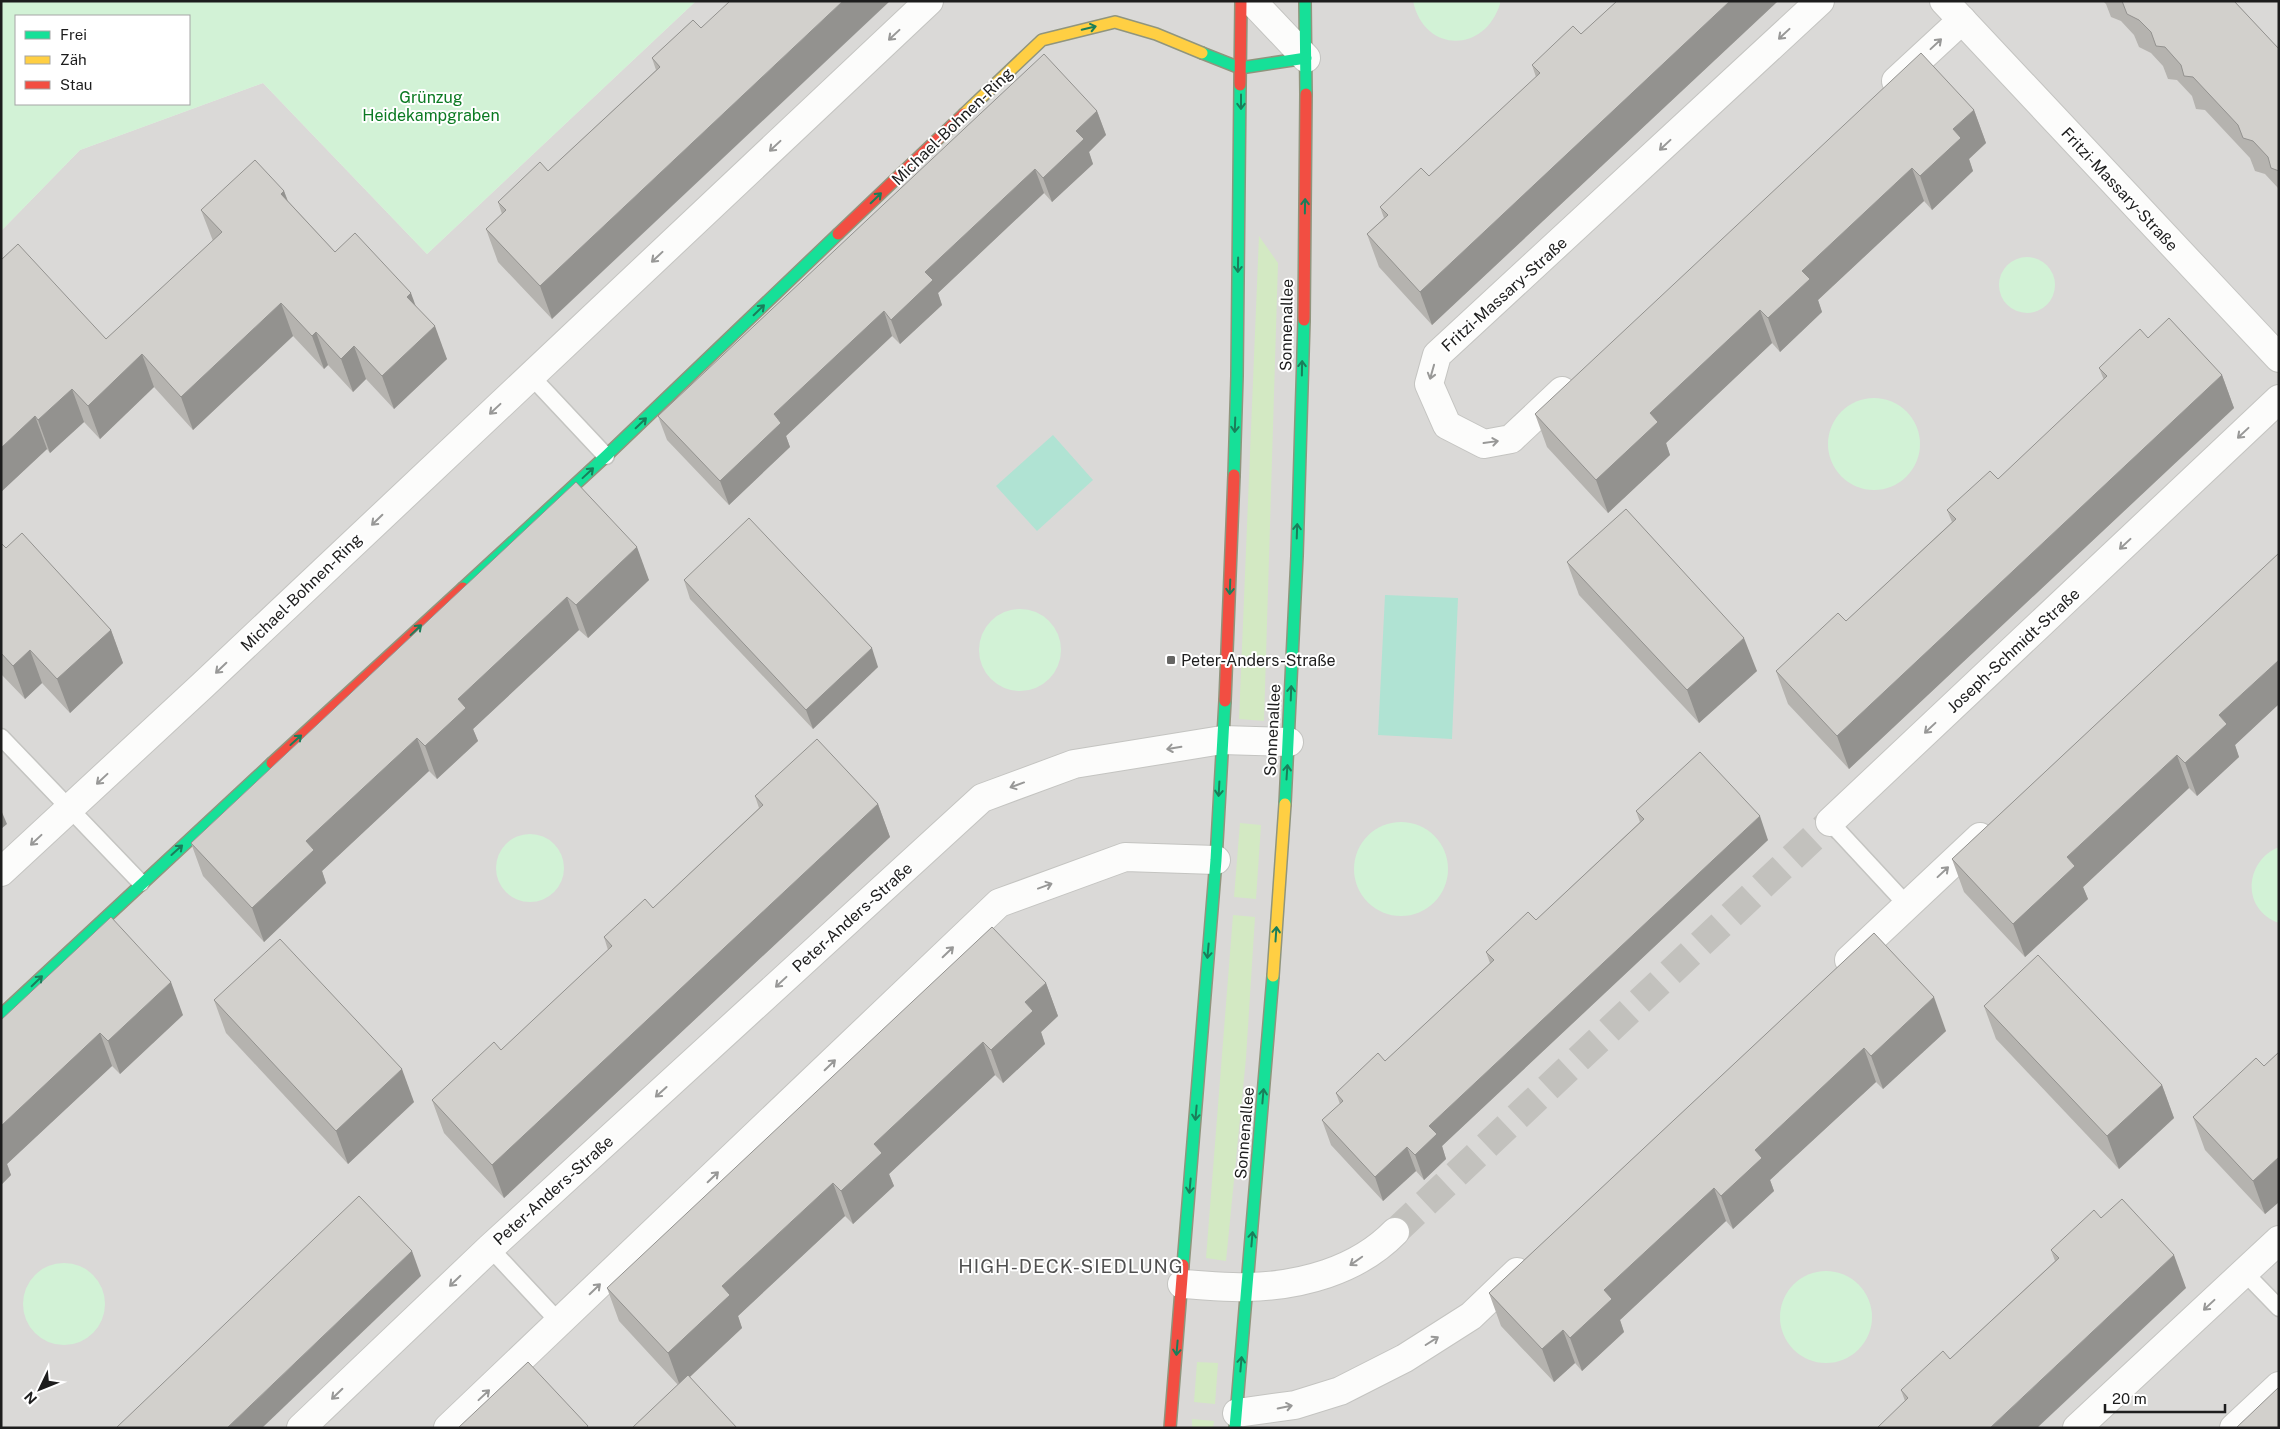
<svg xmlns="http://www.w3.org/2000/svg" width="2280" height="1429" viewBox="0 0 2280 1429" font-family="'Public Sans',sans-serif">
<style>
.residential{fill:#dad9d7}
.grass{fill:#d3e9c3}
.park{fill:#d2f2d6;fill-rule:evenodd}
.pitch{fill:#b0e3d3}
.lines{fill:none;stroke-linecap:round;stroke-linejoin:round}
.street-tunnel{stroke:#c2c1bd;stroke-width:28;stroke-dasharray:28 14;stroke-linecap:butt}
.lane-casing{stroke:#c4c4c1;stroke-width:19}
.street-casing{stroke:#c4c4c1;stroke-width:30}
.fast-casing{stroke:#90957d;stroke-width:14}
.slow-casing{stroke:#90957d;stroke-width:14}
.jam-casing{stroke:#90957d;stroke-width:14}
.lane{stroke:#fcfcfb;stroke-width:16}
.street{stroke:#fcfcfb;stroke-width:28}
.fast{stroke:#16e098;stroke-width:11}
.slow{stroke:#ffcf43;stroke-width:11}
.jam{stroke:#f24e42;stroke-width:11}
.wall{fill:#b5b3af}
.shaded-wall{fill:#93928f}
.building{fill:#d2d0cc;stroke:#93928f}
.oneway{stroke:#1a7e5a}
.oneway2{stroke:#989897}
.poi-dot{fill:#656563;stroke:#fff;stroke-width:2}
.labels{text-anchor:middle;stroke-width:4;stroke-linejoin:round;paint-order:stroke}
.park-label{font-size:16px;fill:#0b7a22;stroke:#fff}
.street-label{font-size:16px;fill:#1d1d1d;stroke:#fff}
.poi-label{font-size:16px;fill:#1d1d1d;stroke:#fff;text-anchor:start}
.quarter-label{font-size:19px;letter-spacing:1px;fill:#505050;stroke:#fff}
</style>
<rect width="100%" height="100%" fill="#ebeae5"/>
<polygon class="residential" points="696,1 2279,1 2279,1428 1,1428 1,231 80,150 263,83 427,254"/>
<g class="grass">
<polygon points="1259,236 1278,263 1264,721 1239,719"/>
<polygon points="1240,823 1261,825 1256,899 1234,897"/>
<polygon points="1233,915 1255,917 1246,1058 1226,1261 1206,1258"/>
<polygon points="1197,1362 1218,1363 1215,1404 1194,1402"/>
<polygon points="1192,1419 1214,1421 1213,1428 1192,1428"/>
</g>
<g class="park">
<path d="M1 1H696L427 254 263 83 80 150 1 231ZM16 16H189V104H16Z"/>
<path d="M1413 1H1500V4C1484 54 1424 53 1413 1Z"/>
<circle cx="2027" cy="285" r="28"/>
<circle cx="1874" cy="444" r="46"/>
<circle cx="1020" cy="650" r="41"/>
<circle cx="1401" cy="869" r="47"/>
<circle cx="530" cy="868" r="34"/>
<path d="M2279 847V923C2241 910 2244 861 2279 847Z"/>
<circle cx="64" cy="1304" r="41"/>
<circle cx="1826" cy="1317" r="46"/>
</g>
<g class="pitch">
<polygon points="1053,435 1093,480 1037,531 996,486"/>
<polygon points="1385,595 1458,598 1452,739 1378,735"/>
</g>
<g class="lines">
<polyline class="street-tunnel" points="1395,1232 1830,822"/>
<defs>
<g id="lane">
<polyline points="530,375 606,456"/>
<polyline points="1,737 141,883"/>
<polyline points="1830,822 1907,905"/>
<polyline points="490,1248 560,1323"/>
<polyline points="2244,1272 2279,1308"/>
</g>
<g id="street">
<polyline points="1252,1 1306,58"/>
<polyline points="1944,1 2279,358"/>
<polyline points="1896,81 1962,20"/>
<polyline points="1562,391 1511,439 1484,444 1447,425 1429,384 1437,355 1820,1"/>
<polyline points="1830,822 2279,399"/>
<polyline points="1,872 203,685 929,1"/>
<polyline points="1849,960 1980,837"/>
<path d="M1182 1284C1204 1285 1226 1288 1247 1287 1300 1286 1357 1271 1395 1232"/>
<polyline points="1237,1413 1295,1405 1340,1391 1405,1358 1471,1316 1517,1272"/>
<polyline points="301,1428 490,1248 982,798 1074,764 1222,740 1289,742"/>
<polyline points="448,1428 999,903 1125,857 1216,860"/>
<polyline points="2077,1428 2279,1240"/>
<polyline points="2234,1428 2279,1386"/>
</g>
<g id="fast">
<polyline points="1305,1 1306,94"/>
<polyline points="1202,53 1240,68 1306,58"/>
<polyline points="1234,475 1237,376 1240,85"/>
<polyline points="463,588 606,456 838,234"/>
<polyline points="1285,804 1297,556 1304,320"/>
<polyline points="1,1015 272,763"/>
<polyline points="1183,1265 1216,860 1225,701"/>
<polyline points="1235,1428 1273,976"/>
</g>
<g id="slow">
<polyline points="964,114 1042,40 1115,22 1156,34 1202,53"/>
<polyline points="1273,976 1285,804"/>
</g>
<g id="jam">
<polyline points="1240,85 1241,1"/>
<polyline points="838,234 964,114"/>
<polyline points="1304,320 1306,94"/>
<polyline points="1225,701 1234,475"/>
<polyline points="272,763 463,588"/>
<polyline points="1170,1428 1183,1265"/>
</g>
</defs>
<use href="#lane" class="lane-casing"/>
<use href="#street" class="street-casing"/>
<use href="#fast" class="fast-casing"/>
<use href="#slow" class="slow-casing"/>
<use href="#jam" class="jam-casing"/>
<use href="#lane" class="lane"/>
<use href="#street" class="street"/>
<use href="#fast" class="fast"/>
<use href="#slow" class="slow"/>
<use href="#jam" class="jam"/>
</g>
<g class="wall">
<polygon points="1617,1 1778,1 1432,325 1379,267 1367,234 1384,218 1380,207 1429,176 1536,77 1532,65 1581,34"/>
<polygon points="2103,1 2234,1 2279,49 2279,190 2278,188 2265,174 2255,171 2250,158 2205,110 2196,109 2192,96 2177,80 2168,79 2163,66 2151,53 2139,47 2134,35 2121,21 2111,17 2106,4"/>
<polygon points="693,20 552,319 498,262 486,229 502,214 498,202 548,171 656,70 652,58"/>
<polygon points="1974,110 1986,143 1969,159 1973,171 1932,210 1924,201 1818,300 1822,312 1780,352 1772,343 1666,443 1670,455 1608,513 1547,447 1535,414"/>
<polygon points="1097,111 1106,135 1089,152 1093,164 1052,202 1044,193 938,293 942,305 900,344 892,336 786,436 790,447 729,505 667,440 658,416"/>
<polygon points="284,191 288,201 335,252 416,306 447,359 394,409 366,379 353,392 328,365 324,369 293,336 193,430 154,387 100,439 84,422 50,453 47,449 1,492 1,260 106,339 213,241 201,210"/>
<polygon points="2148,338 2222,375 2234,408 1849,769 1788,704 1776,671 1846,621 1952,522 1947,510 1998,479 2104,380 2099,368"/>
<polygon points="576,482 649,580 588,638 579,630 473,729 478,741 437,779 429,771 322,871 326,883 264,942 203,876 191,843"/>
<polygon points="1,543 6,548 111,630 123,663 70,713 42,683 25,699 1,674"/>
<polygon points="2279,553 2279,704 2235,745 2239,757 2197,796 2189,788 2083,887 2088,899 2025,957 1964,892 1952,859"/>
<polygon points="1567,562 1757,671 1699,723 1579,595"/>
<polygon points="684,580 878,667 813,729 690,599"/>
<polygon points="755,796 878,804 890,837 504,1198 444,1133 432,1100 501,1050 608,950 604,937 653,908 759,808"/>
<polygon points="1636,811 1768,840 1442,1146 1446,1159 1424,1180 1416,1171 1383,1201 1331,1145 1322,1120 1340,1104 1336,1093 1385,1061 1490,963 1486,952 1536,920 1640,822"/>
<polygon points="1874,933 1946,1031 1883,1089 1876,1082 1770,1180 1774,1191 1733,1229 1726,1221 1620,1320 1624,1332 1582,1371 1575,1363 1554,1382 1501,1326 1489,1293"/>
<polygon points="1046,983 1058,1016 1041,1032 1045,1044 1003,1083 995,1075 889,1174 894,1186 853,1224 845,1216 738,1316 742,1328 690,1377 678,1385 619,1321 607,1288"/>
<polygon points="214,1000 414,1102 348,1164 226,1033"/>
<polygon points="1984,1006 2162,1085 2174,1118 2119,1169 1996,1039"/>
<polygon points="183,1015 120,1074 112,1066 7,1164 11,1175 1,1185 1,1020"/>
<polygon points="2279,1052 2279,1202 2265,1214 2205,1150 2193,1117 2264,1066"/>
<polygon points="2101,1218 2186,1288 1905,1401 1901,1390 1950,1359 2055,1261 2051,1250"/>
</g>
<g class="shaded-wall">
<polygon points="843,1 890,1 552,319 540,286"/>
<polygon points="1730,1 1778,1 1432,325 1420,292"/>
<polygon points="1974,110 1986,143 1969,159 1973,171 1932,210 1920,176 1953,129"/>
<polygon points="1097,111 1106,135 1089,152 1093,164 1052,202 1043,178 1076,131"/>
<polygon points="1912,168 1924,201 1818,300 1822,312 1780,352 1768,318 1802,271"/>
<polygon points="1035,169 1044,193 938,293 942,305 900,344 891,320 925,272"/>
<polygon points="284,191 296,224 281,194"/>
<polygon points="411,293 423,326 407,297"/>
<polygon points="281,303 293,336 193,430 181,397"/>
<polygon points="1760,310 1772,343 1666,443 1670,455 1608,513 1596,480 1650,413"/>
<polygon points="884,311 892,336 786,436 790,447 729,505 720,481 774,414"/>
<polygon points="435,326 447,359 394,409 382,376"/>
<polygon points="316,332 328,365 324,369 312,336"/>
<polygon points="354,346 366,379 353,392 341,359"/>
<polygon points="142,354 154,387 100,439 88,406"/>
<polygon points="2222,375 2234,408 1849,769 1837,736"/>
<polygon points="72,389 84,422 50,453 38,420"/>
<polygon points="35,416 47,449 1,492 1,448"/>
<polygon points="637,547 649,580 588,638 576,605"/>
<polygon points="567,597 579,630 473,729 478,741 437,779 425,746 458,699"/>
<polygon points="111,630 123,663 70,713 57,679"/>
<polygon points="1744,638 1757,671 1699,723 1687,690"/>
<polygon points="872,648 878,667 813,729 806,710"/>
<polygon points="30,650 42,683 25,699 13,666"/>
<polygon points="2279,660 2279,704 2235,745 2239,757 2197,796 2185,763 2219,715"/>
<polygon points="417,738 429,771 322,871 326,883 264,942 252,908 306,841"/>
<polygon points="2177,755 2189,788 2083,887 2088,899 2025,957 2013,924 2067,857"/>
<polygon points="878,804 890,837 504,1198 492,1165"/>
<polygon points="1,810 7,824 1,829"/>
<polygon points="1760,816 1768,840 1442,1146 1446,1159 1424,1180 1415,1155 1429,1126"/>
<polygon points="171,982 183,1015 120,1074 108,1041"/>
<polygon points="1046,983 1058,1016 1041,1032 1045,1044 1003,1083 991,1050 1025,1002"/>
<polygon points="1934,997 1946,1031 1883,1089 1871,1056"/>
<polygon points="100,1033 112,1066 7,1164 11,1175 1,1185 1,1126"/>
<polygon points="983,1042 995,1075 889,1174 894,1186 853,1224 841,1191 874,1144"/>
<polygon points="1864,1048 1876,1082 1770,1180 1774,1191 1733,1229 1721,1196 1755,1150"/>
<polygon points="402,1069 414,1102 348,1164 336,1131"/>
<polygon points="2162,1085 2174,1118 2119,1169 2107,1136"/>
<polygon points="1407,1147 1416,1171 1383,1201 1375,1177"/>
<polygon points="2279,1157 2279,1202 2265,1214 2253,1181"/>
<polygon points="833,1183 845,1216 738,1316 742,1328 680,1386 668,1353 722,1286"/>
<polygon points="1714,1188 1726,1221 1620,1320 1624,1332 1582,1371 1570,1338 1604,1290"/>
<polygon points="412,1251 421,1276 262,1428 227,1428"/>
<polygon points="2174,1255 2186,1288 2037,1428 1990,1428"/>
<polygon points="1563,1330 1575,1363 1554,1382 1542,1349"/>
</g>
<g class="building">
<polygon points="730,1 843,1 540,286 486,229 506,210 498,202 540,162 548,171 660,67 652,58 693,20 701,28"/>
<polygon points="1617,1 1730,1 1420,292 1367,234 1388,215 1380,207 1421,168 1429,176 1540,73 1532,65 1573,26 1581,34"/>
<polygon points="2122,1 2234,1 2279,49 2279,171 2271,168 2268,157 2253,141 2243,138 2238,125 2193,77 2184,76 2181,65 2165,47 2156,46 2151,32 2139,20 2127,14"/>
<polygon points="1921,53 1974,110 1953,129 1961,138 1920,176 1912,168 1802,271 1810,279 1768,318 1760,310 1650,413 1658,422 1596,480 1535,414"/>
<polygon points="1044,54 1097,111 1076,131 1084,139 1043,178 1035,169 925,272 933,280 891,320 884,311 774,414 781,423 720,481 658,416"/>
<polygon points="255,160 284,191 281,194 335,252 355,233 411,293 407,297 435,326 382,376 354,346 341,359 316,332 312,336 281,303 181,397 142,354 88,406 72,389 38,420 35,416 1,448 1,260 18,244 106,339 222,232 201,210"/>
<polygon points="2169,318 2222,375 1837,736 1776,671 1838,613 1846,621 1956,519 1947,510 1990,471 1998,479 2107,376 2099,368 2140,329 2148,338"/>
<polygon points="576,482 637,547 576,605 567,597 458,699 466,708 425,746 417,738 306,841 314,850 252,908 191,843"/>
<polygon points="1626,509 1744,638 1687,690 1567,562"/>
<polygon points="749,518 872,648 806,710 684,580"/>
<polygon points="22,533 111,630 57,679 30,650 13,666 1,653 1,543 6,548"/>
<polygon points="2279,553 2279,660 2219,715 2227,724 2185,763 2177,755 2067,857 2075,866 2013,924 1952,859"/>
<polygon points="817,739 878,804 492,1165 432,1100 494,1042 501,1050 612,946 604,937 645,899 653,908 763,805 755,796"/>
<polygon points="1700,752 1760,816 1429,1126 1437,1134 1415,1155 1407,1147 1375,1177 1322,1120 1343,1101 1336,1093 1378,1053 1385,1061 1494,960 1486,952 1528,912 1536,920 1644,819 1636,811"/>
<polygon points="111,917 171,982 108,1041 100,1033 1,1126 1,1020"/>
<polygon points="992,927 1046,983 1025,1002 1033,1011 991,1050 983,1042 874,1144 882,1153 841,1191 833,1183 722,1286 730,1295 668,1353 607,1288"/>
<polygon points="1874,933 1934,997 1871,1056 1864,1048 1755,1150 1762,1158 1721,1196 1714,1188 1604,1290 1612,1299 1570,1338 1563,1330 1542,1349 1489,1293"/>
<polygon points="280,939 402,1069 336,1131 214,1000"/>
<polygon points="2038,955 2162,1085 2107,1136 1984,1006"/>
<polygon points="2279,1052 2279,1157 2253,1181 2193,1117 2256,1058 2264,1066"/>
<polygon points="359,1196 412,1251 227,1428 116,1428"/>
<polygon points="2122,1199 2174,1255 1990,1428 1877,1428 1908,1398 1901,1390 1943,1351 1950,1359 2059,1258 2051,1250 2094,1210 2101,1218"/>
<polygon points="528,1362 588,1426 586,1428 458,1428"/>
<polygon points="688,1375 737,1428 632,1428"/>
<polygon points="2279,1387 2279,1428 2236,1428"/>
</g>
<defs><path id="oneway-shaft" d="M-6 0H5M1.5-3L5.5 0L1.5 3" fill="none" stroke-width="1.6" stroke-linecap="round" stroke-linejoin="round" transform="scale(1.25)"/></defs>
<g class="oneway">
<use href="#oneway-shaft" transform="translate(1089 28) rotate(-13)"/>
<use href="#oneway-shaft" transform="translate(1241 102) rotate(90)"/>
<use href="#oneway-shaft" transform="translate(876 198) rotate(-44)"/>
<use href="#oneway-shaft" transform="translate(1305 206) rotate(-89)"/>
<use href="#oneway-shaft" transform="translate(1238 265) rotate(91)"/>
<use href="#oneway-shaft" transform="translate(759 310) rotate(-44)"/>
<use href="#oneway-shaft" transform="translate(1302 368) rotate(-89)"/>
<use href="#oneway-shaft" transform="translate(641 423) rotate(-44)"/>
<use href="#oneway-shaft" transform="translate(1235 425) rotate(92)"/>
<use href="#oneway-shaft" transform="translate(588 473) rotate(-43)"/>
<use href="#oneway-shaft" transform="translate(1297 531) rotate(-88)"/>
<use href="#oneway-shaft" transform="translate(1230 587) rotate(92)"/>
<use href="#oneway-shaft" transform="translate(416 630) rotate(-43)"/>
<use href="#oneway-shaft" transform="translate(1291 693) rotate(-88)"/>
<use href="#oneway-shaft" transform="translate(296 740) rotate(-42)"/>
<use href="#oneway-shaft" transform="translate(1287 772) rotate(-86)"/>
<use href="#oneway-shaft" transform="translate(1219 789) rotate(93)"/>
<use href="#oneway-shaft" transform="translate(177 850) rotate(-42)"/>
<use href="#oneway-shaft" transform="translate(1276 934) rotate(-86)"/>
<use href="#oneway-shaft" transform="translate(1208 951) rotate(95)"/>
<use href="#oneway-shaft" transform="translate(37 981) rotate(-44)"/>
<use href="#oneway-shaft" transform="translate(1263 1096) rotate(-85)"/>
<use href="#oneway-shaft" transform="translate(1196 1113) rotate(95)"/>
<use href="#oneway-shaft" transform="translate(1190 1186) rotate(95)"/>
<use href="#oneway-shaft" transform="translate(1252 1239) rotate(-85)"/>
<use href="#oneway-shaft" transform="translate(1177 1348) rotate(95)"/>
<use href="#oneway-shaft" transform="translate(1241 1364) rotate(-85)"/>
</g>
<g class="oneway2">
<use href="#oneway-shaft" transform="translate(1784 34) rotate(137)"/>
<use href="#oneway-shaft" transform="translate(894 35) rotate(137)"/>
<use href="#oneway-shaft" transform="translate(1936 44) rotate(-43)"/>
<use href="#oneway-shaft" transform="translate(1665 145) rotate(137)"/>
<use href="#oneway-shaft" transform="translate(775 146) rotate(137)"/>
<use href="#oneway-shaft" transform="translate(657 257) rotate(137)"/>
<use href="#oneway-shaft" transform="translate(1432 372) rotate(106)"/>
<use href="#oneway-shaft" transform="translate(495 409) rotate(137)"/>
<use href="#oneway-shaft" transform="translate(2243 433) rotate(137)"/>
<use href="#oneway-shaft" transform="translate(1491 442) rotate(-8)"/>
<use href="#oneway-shaft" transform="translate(377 520) rotate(136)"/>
<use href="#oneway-shaft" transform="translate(2125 544) rotate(137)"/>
<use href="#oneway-shaft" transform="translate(221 668) rotate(136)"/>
<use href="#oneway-shaft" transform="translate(1930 728) rotate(137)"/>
<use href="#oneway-shaft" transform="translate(1174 748) rotate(171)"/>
<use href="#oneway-shaft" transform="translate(102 779) rotate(137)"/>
<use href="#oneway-shaft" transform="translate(1017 785) rotate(160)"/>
<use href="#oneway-shaft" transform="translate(36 840) rotate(137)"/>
<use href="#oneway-shaft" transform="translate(1943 872) rotate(-43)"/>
<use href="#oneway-shaft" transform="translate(1045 886) rotate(-20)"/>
<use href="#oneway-shaft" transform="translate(948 952) rotate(-44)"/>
<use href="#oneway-shaft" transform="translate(781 982) rotate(137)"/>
<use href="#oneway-shaft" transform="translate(830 1065) rotate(-44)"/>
<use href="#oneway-shaft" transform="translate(661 1092) rotate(138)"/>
<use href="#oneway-shaft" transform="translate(713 1177) rotate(-44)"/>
<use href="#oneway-shaft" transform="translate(1356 1261) rotate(145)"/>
<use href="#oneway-shaft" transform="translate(455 1281) rotate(136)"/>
<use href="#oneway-shaft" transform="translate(595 1289) rotate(-44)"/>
<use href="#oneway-shaft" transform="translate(2209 1305) rotate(137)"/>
<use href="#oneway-shaft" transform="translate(1432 1341) rotate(-32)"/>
<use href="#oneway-shaft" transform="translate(337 1394) rotate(136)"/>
<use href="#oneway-shaft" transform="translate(484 1395) rotate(-43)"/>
<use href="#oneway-shaft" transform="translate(1285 1407) rotate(-12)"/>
</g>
<rect class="poi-dot" x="1166" y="655" width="10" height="10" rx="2.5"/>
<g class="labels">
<g class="park-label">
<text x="431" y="103">Grünzug<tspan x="431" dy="18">Heidekampgraben</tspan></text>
</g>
<g class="street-label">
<text transform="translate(952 126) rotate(-44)" y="6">Michael-Bohnen-Ring</text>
<text transform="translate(2120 189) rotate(47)" y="6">Fritzi-Massary-Straße</text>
<text transform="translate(1504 294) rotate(-42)" y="6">Fritzi-Massary-Straße</text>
<text transform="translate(1286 325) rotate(-89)" y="6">Sonnenallee</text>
<text transform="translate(301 592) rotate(-44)" y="6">Michael-Bohnen-Ring</text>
<text transform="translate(2013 650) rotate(-43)" y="6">Joseph-Schmidt-Straße</text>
<text transform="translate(1272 730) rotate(-87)" y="6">Sonnenallee</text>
<text transform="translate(852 917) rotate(-42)" y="6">Peter-Anders-Straße</text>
<text transform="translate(1244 1133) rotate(-85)" y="6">Sonnenallee</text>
<text transform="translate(553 1190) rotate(-42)" y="6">Peter-Anders-Straße</text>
</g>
<g class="poi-label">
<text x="1181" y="666">Peter-Anders-Straße</text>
</g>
<g class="quarter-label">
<text x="1071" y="1273">HIGH-DECK-SIEDLUNG</text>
</g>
</g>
<rect width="2280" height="1429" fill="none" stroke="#1d1d1d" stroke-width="5"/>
<rect x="15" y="15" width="175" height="90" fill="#ffffff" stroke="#a5a5a5"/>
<rect x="25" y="31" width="25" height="8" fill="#16e098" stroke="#a5a5a5"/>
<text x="60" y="40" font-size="15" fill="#1d1d1d">Frei</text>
<rect x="25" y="56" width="25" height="8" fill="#ffcf43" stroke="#a5a5a5"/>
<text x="60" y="65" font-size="15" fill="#1d1d1d">Zäh</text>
<rect x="25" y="81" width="25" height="8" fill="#f24e42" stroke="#a5a5a5"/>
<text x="60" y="90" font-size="15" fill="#1d1d1d">Stau</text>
<g transform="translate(40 1389) rotate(227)" stroke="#ffffff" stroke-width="4" paint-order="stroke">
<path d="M0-4L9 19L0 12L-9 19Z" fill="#1d1d1d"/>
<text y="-8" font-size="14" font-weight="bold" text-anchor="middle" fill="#1d1d1d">N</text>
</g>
<path d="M2105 1404v8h120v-8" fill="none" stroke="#1d1d1d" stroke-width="2.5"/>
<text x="2112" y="1404" font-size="15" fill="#1d1d1d" stroke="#ffffff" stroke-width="4" paint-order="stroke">20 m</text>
</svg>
